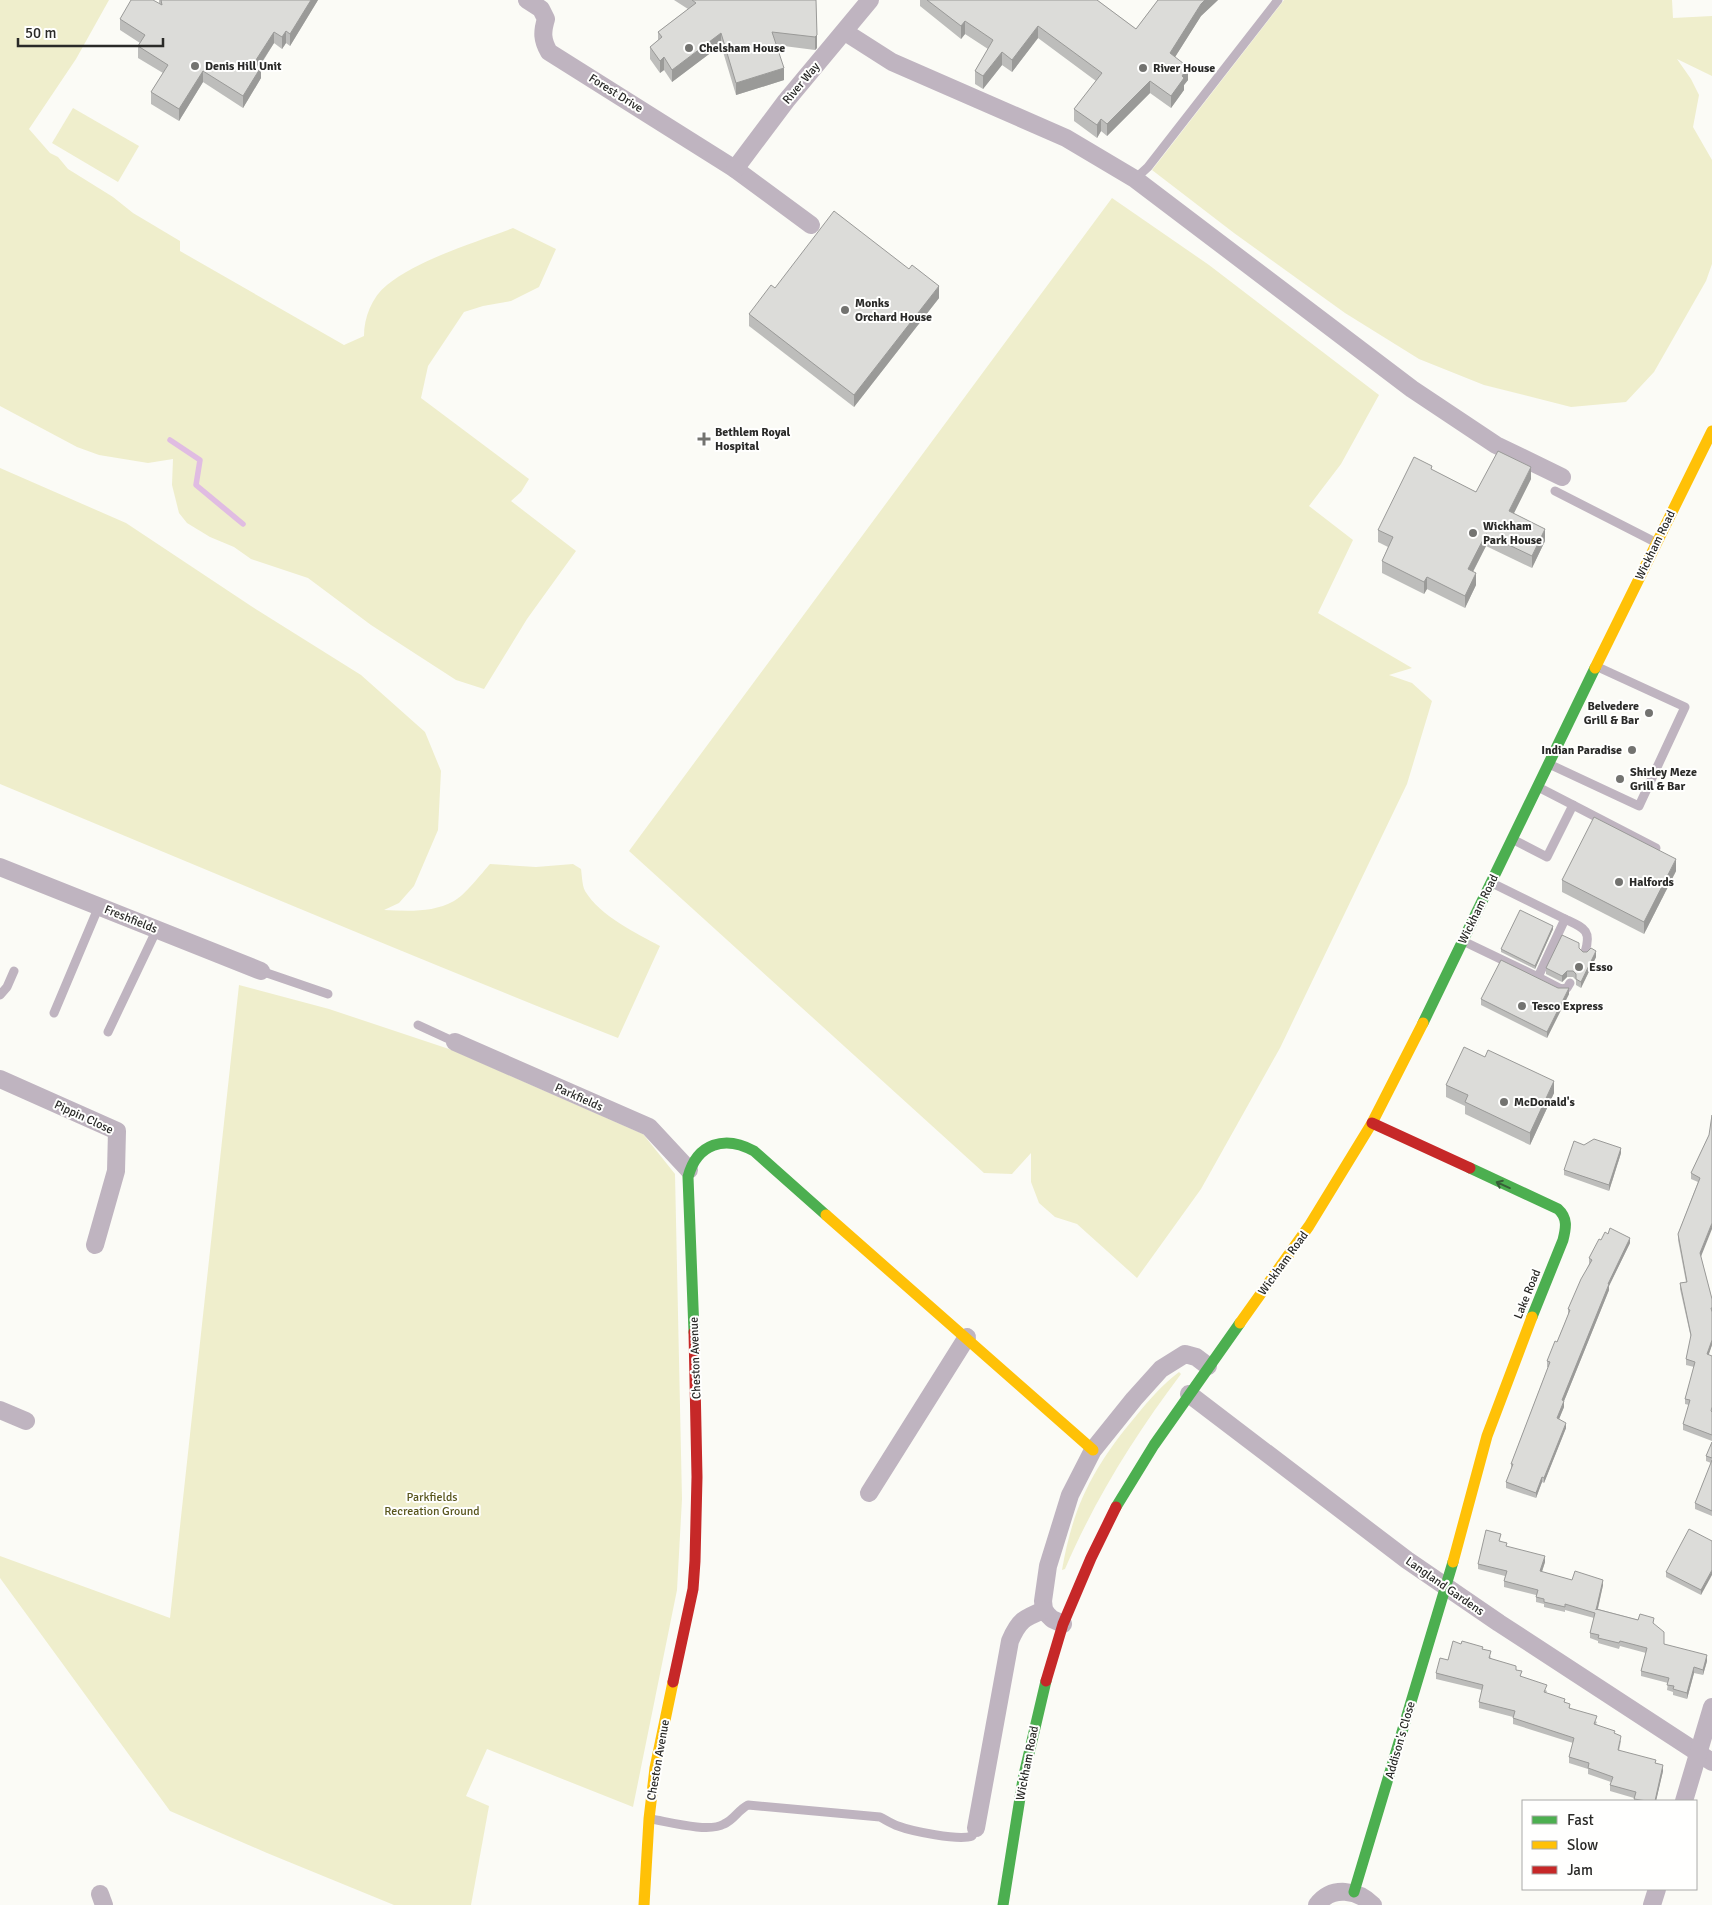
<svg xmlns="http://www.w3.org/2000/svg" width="1712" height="1905" viewBox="0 0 1712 1905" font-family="Signika,sans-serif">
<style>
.green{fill:#efeecc}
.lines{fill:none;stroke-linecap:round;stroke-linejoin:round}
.stream{stroke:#e0bce2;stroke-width:5.5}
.lane{stroke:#bfb4c0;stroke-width:9}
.street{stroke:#bfb4c0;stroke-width:18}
.fast{stroke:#4caf50;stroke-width:11}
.slow{stroke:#ffc107;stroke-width:11}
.jam{stroke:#c62828;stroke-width:11}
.wall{fill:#bdbdbb}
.shaded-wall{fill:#9a9a98}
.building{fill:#dcdcd9;stroke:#9a9a98}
.oneway{stroke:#385f38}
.poi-dot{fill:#737370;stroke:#fffffe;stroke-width:2}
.labels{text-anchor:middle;stroke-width:4;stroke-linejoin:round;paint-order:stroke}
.poi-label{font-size:12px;font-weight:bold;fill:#2a2a28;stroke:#fffffe;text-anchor:start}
.street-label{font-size:12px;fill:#2a2a28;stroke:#fffffe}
.park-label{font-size:12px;fill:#58551c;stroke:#fffffe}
</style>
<rect width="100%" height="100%" fill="#fbfbf6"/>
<g class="green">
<path d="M0 0H109L76 59 29 129 50 153 58 157 68 169 113 197 133 213 180 241V251L344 345 364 336C364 317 372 297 387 285 417 260 476 242 513 228L556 249 539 287 511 301 483 306 464 312 428 366 421 398 529 479 521 492 511 501 576 551 527 619 484 689 456 680 371 625 308 578 251 559 234 547 210 537 187 523 179 513 172 485 173 459 148 463 99 455 77 447 0 406Z"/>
<polygon points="1284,0 1672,0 1673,18 1712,16 1712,76 1677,59 1691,79 1699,95 1693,127 1712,160 1712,264 1706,281 1654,372 1626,402 1571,407 1484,385 1419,359 1345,313 1234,233 1152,170"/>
<polygon points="73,108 139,146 118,182 52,143"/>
<polygon points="1112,198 1209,265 1379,395 1341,464 1309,506 1353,540 1318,613 1412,668 1389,675 1412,683 1432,701 1407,784 1280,1048 1201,1189 1137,1278 1077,1224 1055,1217 1039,1203 1031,1182 1031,1153 1012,1174 984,1173 629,851"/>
<path d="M0 468 126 523 251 606 361 675 425 732 441 771 438 830 414 886 399 903 384 910C408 911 432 913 454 901 464 896 482 873 490 864L536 867 573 864 581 869C582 875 582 885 585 891 600 916 636 933 660 946L618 1038C411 957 206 869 0 784Z"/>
<polygon points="239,985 329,1009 452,1050 643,1134 675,1174 682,1499 677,1590 633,1807 487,1749 466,1796 489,1806 471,1905 394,1905 267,1853 170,1811 0,1578 0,1556 170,1618"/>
<path d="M1179 1372 1181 1374C1135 1435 1095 1499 1065 1569L1062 1570C1073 1505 1094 1466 1136 1416 1149 1400 1163 1384 1179 1372Z"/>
</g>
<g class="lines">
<polyline class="stream" points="170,440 200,460 196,485 243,524"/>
<g class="lane">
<polyline points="1135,179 1148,167 1278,0"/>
<polyline points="1555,491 1653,541"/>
<polyline points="1551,765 1639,806 1685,707 1600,668"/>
<polyline points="1573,805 1656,848"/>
<polyline points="1514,840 1547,857 1573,805 1540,788"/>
<path d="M1565 919C1584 928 1592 930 1585 952"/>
<polyline points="1465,942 1538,977 1565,919 1494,884"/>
<polyline points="261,971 328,994"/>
<polyline points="1538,977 1561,989 1567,988 1570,983"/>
<polyline points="0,995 7,987 14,971"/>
<polyline points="54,1013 99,906"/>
<polyline points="418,1025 455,1042"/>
<polyline points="108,1032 157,929"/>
<path d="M651 1819C669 1822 709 1833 724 1824 734 1820 738 1810 748 1805L880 1817C886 1820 892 1824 898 1826 911 1831 959 1841 972 1836L976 1828"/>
</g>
<g class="street">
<path d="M527 0 541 9 546 19C542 32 542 40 549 52L735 169 811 225"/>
<polyline points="845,32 892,62 1066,138 1135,179 1412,389 1496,445 1562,477"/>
<polyline points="735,169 786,101 870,0"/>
<polyline points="0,867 261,971"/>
<polyline points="455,1042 649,1127 689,1170"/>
<polyline points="0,1079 117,1131 116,1171 95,1245"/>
<polyline points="1189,1394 1407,1560 1499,1623 1712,1762"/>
<polyline points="0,1410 26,1421"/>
<polyline points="869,1493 967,1337"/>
<polyline points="1063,1624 1052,1619 1047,1614 1044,1610 1043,1601 1048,1566 1070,1495 1093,1450 1134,1399 1161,1369 1185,1354 1196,1357 1208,1366"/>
<polyline points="1684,1801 1712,1707"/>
<path d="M976 1828 1010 1641C1019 1620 1024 1618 1044 1610"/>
<polyline points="100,1894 104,1905"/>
<path d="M1317 1905C1332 1885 1358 1890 1373 1905"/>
<polyline points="1652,1905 1657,1889"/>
</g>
<g class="fast">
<polyline points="1423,1023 1595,668"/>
<path d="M1470 1168 1558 1209C1568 1218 1566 1228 1563 1240L1532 1317"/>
<path d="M694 1332 688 1177C697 1143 725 1135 754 1151L826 1215"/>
<polyline points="1116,1507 1154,1445 1240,1323"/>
<polyline points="1354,1892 1453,1562"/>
<polyline points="1003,1905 1023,1779 1046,1681"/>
</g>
<g class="slow">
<polyline points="1595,668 1712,431"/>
<polyline points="826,1215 1093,1450"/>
<polyline points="1240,1323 1309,1226 1372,1123 1423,1023"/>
<polyline points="1453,1562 1487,1436 1532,1317"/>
<polyline points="644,1905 649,1819 655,1768 673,1682"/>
</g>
<g class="jam">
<polyline points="1372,1123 1470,1168"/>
<polyline points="1046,1681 1063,1624 1091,1558 1116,1507"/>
<polyline points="673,1682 693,1589 695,1561 697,1477 694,1332"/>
</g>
</g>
<g class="wall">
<polygon points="159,0 318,0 290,46 286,43 282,49 274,43 260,66 261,78 243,108 203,82 179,121 151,104 151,92 163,73 138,58 138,46 140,43 120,30 120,19 159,4"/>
<polygon points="674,0 816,0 817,48 815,50 776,45 784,80 736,95 721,45 672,82 664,70 660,73 650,59 650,47 658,40 658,32 688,9"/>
<polygon points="920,0 1097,0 1136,29 1158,0 1218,0 1201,16 1175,57 1188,80 1184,85 1184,90 1171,108 1150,93 1107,136 1101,131 1097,138 1074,121 1074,109 1096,81 1038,38 1012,72 1002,65 983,89 975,84 975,71 988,49 965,34 961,39 920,6"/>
<polygon points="775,288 939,298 854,407 749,326 749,314"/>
<polygon points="1432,470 1476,492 1531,479 1514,513 1545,541 1532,568 1486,546 1473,572 1476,585 1465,608 1427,589 1424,594 1382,573 1382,561 1388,547 1378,542 1378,530"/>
<polygon points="1676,871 1644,934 1562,892 1562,880"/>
<polygon points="1553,929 1535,969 1501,952 1501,949"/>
<polygon points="1579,948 1583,952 1596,957 1581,988 1576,985 1576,980 1573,977 1567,977 1562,982 1546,974 1546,968"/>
<polygon points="1558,988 1569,994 1547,1038 1481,1005 1481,999"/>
<polygon points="1446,1085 1554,1093 1530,1145 1465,1114 1465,1106 1446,1097"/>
<polygon points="1709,1135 1701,1257 1712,1299 1712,1345 1708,1355 1712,1356 1712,1441 1683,1430 1683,1424 1689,1405 1685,1404 1685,1399 1694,1367 1686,1365 1686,1359 1691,1338 1680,1289 1680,1283 1686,1282 1678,1240 1678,1234 1698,1182 1691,1179 1691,1173"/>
<polygon points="1584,1145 1621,1153 1609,1191 1564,1175 1564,1170"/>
<polygon points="1601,1240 1630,1243 1609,1286 1609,1290 1564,1401 1564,1407 1559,1419 1566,1428 1544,1483 1542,1482 1536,1498 1506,1488 1506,1482 1511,1469 1511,1464 1548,1367 1547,1367 1547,1361 1557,1342 1568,1315 1568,1309 1589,1264 1589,1258"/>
<polygon points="1712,1442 1712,1516 1695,1509 1695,1503 1711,1463 1706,1461 1706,1456"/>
<polygon points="1501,1540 1500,1542 1507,1547 1545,1562 1542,1572 1572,1580 1603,1585 1598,1609 1654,1624 1664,1644 1707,1661 1703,1675 1694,1673 1687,1699 1673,1695 1673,1692 1667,1690 1668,1683 1641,1676 1641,1671 1646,1653 1620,1646 1619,1649 1598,1643 1598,1641 1590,1638 1590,1633 1594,1618 1565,1610 1565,1612 1544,1607 1544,1604 1536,1602 1536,1595 1504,1587 1504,1581 1505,1576 1478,1569 1478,1564"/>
<polygon points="1712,1541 1701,1595 1666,1577 1666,1572"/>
<polygon points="1483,1649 1491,1657 1490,1658 1516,1670 1522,1677 1547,1691 1546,1693 1565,1702 1570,1708 1597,1722 1596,1724 1615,1734 1621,1741 1619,1751 1656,1763 1663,1771 1656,1801 1634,1801 1634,1798 1610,1791 1610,1785 1611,1782 1588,1774 1588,1769 1569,1763 1569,1757 1573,1743 1513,1724 1513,1717 1479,1708 1479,1702 1482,1690 1436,1679 1436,1673 1448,1660"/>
</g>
<g class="shaded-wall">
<polygon points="311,0 318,0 290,46 290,34"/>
<polygon points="1205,0 1218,0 1201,16 1170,65 1170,53 1201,4"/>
<polygon points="965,21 965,34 961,39 961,26"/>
<polygon points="1038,26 1038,38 1012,72 1012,60"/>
<polygon points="286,31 286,43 282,49 282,37"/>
<polygon points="274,32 274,43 254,74 254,63"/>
<polygon points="721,33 721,45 672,82 672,70"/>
<polygon points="817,35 817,48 815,50 815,37"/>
<polygon points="1002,52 1002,65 983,89 983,76"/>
<polygon points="664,57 664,70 660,73 660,61"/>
<polygon points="261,67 261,78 243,108 243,96"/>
<polygon points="1188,67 1188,80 1184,85 1184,90 1171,108 1171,96 1182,76"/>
<polygon points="784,68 784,80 736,95 736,83"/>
<polygon points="203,71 203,82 179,121 179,109"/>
<polygon points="1150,81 1150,93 1107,136 1107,124"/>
<polygon points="1101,119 1101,131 1097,138 1097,125"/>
<polygon points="939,286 939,298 854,407 854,395"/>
<polygon points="1531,467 1531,479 1509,523 1509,511"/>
<polygon points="1545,529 1545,541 1532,568 1532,556"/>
<polygon points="1486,534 1486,546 1468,581 1468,569"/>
<polygon points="1476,573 1476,585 1465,608 1465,596"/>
<polygon points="1427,577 1427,589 1424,594 1424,582"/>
<polygon points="1676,859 1676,871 1644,934 1644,922"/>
<polygon points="1553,926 1553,929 1535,969 1535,966"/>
<polygon points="1596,951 1596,957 1581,988 1581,982"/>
<polygon points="1567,971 1567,977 1562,982 1562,976"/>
<polygon points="1569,988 1569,994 1547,1038 1547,1032"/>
<polygon points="1554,1081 1554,1093 1530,1145 1530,1133"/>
<polygon points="1621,1148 1621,1153 1609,1191 1609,1185"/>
<polygon points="1712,1223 1712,1229 1700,1259 1700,1253"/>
<polygon points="1630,1238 1630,1243 1609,1286 1609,1290 1562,1406 1562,1400 1608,1284"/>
<polygon points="1712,1340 1712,1345 1707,1360 1707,1354"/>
<polygon points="1564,1401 1564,1407 1557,1424 1557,1418"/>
<polygon points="1566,1423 1566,1428 1544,1483 1544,1478"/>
<polygon points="1542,1477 1542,1482 1536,1498 1536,1493"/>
<polygon points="1545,1556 1545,1562 1540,1577 1540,1571"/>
<polygon points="1712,1570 1712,1575 1701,1595 1701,1590"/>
<polygon points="1603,1580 1603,1585 1596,1616 1596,1610"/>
<polygon points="1707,1655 1707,1661 1703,1675 1703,1670"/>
<polygon points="1694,1667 1694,1673 1687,1699 1687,1693"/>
<polygon points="1663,1765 1663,1771 1656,1801 1655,1801"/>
</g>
<g class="building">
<polygon points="131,0 153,0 162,5 161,0 311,0 290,34 286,31 282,37 274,32 254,63 261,67 243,96 203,71 179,109 151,92 168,65 138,46 145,35 120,19"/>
<polygon points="692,0 816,0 817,35 815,37 772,32 784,68 736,83 721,33 672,70 664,57 660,61 650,47 662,37 658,32 696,3"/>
<polygon points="927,0 1097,0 1136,29 1158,0 1205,0 1201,4 1170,53 1188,67 1182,76 1184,78 1171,96 1150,81 1107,124 1101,119 1097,125 1074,109 1102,73 1038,26 1012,60 1002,52 983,76 975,71 993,40 965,21 961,26"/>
<polygon points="834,211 909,269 912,265 939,286 854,395 749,314 771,285 775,288"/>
<polygon points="1498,451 1531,467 1509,511 1545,529 1532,556 1486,534 1468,569 1476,573 1465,596 1427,577 1424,582 1382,561 1393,537 1378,530 1414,457 1432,466 1431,469 1476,492"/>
<polygon points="1594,817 1676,859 1644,922 1562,880"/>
<polygon points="1520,910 1553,926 1535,966 1501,949"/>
<polygon points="1562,935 1579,943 1579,948 1583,952 1587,952 1591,948 1596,951 1581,982 1576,979 1576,974 1573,971 1567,971 1562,976 1546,968"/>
<polygon points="1501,960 1558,988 1569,988 1547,1032 1481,999"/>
<polygon points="1464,1047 1485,1057 1488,1050 1554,1081 1530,1133 1465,1102 1468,1095 1446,1085"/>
<polygon points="1712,1115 1712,1223 1700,1253 1712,1299 1712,1308 1711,1308 1712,1312 1712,1340 1707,1354 1712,1356 1712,1407 1711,1411 1712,1412 1712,1435 1683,1424 1690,1400 1685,1399 1695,1362 1686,1359 1691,1335 1680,1283 1687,1282 1678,1234 1700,1178 1691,1173 1709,1135"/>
<polygon points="1594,1139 1621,1148 1609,1185 1564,1170 1574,1141 1584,1145"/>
<polygon points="1610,1228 1630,1238 1608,1284 1609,1284 1562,1400 1564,1401 1557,1418 1566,1423 1544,1478 1542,1477 1536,1493 1506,1482 1513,1464 1511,1464 1550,1362 1547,1361 1555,1341 1557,1342 1564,1325 1570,1310 1568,1309 1581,1279 1592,1260 1589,1258 1599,1239 1601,1240 1605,1232 1608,1234"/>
<polygon points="1712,1442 1712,1458 1706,1456"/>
<polygon points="1712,1460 1712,1511 1695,1503"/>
<polygon points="1689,1529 1712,1541 1712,1570 1701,1590 1666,1572"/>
<polygon points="1486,1530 1501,1534 1499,1541 1507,1543 1506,1546 1545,1556 1540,1571 1572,1580 1575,1571 1603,1580 1596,1610 1596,1609 1638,1620 1640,1614 1654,1618 1653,1623 1664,1632 1664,1644 1707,1655 1703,1670 1694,1667 1687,1693 1673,1689 1674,1686 1667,1685 1669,1678 1641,1671 1647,1648 1620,1641 1619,1643 1598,1638 1599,1635 1590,1633 1595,1613 1565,1604 1565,1607 1544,1602 1544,1599 1536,1597 1538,1590 1504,1581 1507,1571 1478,1564"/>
<polygon points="1453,1641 1461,1644 1462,1641 1483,1647 1482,1649 1491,1651 1489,1658 1516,1666 1516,1670 1522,1671 1520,1676 1547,1685 1544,1692 1565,1699 1564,1702 1570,1704 1569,1708 1597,1716 1594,1724 1615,1731 1614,1733 1621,1736 1618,1750 1656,1760 1655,1763 1663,1765 1655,1801 1647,1801 1634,1799 1636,1792 1610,1785 1613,1777 1588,1768 1589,1763 1569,1757 1574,1738 1513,1718 1515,1711 1479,1702 1483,1685 1436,1673 1440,1658 1448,1660"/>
</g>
<defs><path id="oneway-shaft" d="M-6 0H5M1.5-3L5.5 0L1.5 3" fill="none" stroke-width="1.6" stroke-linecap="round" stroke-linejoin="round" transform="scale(1.25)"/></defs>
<use class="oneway" href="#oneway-shaft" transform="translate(1503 1185) rotate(-156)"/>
<g class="poi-dot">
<circle cx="689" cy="48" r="5"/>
<circle cx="195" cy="66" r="5"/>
<circle cx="1143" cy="68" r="5"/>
<circle cx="845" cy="310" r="5"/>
<path d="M701.5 431.5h5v5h5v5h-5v5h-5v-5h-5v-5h5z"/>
<circle cx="1473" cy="533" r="5"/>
<circle cx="1649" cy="713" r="5"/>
<circle cx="1632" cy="750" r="5"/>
<circle cx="1620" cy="779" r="5"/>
<circle cx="1619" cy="882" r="5"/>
<circle cx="1579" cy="967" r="5"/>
<circle cx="1522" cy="1006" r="5"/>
<circle cx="1504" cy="1102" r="5"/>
</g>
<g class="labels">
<g class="poi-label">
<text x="699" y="52">Chelsham House</text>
<text x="205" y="70">Denis Hill Unit</text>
<text x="1153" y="72">River House</text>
<text x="855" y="307">Monks<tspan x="855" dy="14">Orchard House</tspan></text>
<text x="715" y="436">Bethlem Royal<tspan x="715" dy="14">Hospital</tspan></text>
<text x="1483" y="530">Wickham<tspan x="1483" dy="14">Park House</tspan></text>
<text x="1639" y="710" text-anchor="end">Belvedere<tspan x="1639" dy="14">Grill &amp; Bar</tspan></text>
<text x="1622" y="754" text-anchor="end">Indian Paradise</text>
<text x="1630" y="776">Shirley Meze<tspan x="1630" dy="14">Grill &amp; Bar</tspan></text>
<text x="1629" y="886">Halfords</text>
<text x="1589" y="971">Esso</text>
<text x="1532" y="1010">Tesco Express</text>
<text x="1514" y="1106">McDonald's</text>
</g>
<g class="street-label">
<text transform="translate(801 83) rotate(-50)" y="4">River Way</text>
<text transform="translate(616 93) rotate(32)" y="4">Forest Drive</text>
<text transform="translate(1655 545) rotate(-64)" y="4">Wickham Road</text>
<text transform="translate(1478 909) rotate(-64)" y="4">Wickham Road</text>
<text transform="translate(131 919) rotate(22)" y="4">Freshfields</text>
<text transform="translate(579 1097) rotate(24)" y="4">Parkfields</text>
<text transform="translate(84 1117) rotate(25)" y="4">Pippin Close</text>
<text transform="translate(1283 1263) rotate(-54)" y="4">Wickham Road</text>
<text transform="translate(1527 1294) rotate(-68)" y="4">Lake Road</text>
<text transform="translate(695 1358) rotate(-92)" y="4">Cheston Avenue</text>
<text transform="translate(1445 1586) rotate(35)" y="4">Langland Gardens</text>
<text transform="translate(1400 1740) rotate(-74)" y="4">Addison's Close</text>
<text transform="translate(658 1760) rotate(-80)" y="4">Cheston Avenue</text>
<text transform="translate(1027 1763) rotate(-79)" y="4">Wickham Road</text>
</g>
<g class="park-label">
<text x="432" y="1501">Parkfields<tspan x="432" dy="14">Recreation Ground</tspan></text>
</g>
</g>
<rect x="1522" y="1800" width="175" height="90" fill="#fffffe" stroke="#aaaaa8"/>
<rect x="1532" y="1816" width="25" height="8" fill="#4caf50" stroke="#aaaaa8"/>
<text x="1567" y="1825" font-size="15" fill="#2a2a28">Fast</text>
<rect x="1532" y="1841" width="25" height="8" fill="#ffc107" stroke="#aaaaa8"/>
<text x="1567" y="1850" font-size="15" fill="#2a2a28">Slow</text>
<rect x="1532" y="1866" width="25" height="8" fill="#c62828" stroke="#aaaaa8"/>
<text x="1567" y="1875" font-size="15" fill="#2a2a28">Jam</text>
<path d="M18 38v8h145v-8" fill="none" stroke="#2a2a28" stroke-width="2.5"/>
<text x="25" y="38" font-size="15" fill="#2a2a28" stroke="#fffffe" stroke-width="4" paint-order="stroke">50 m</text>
</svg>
